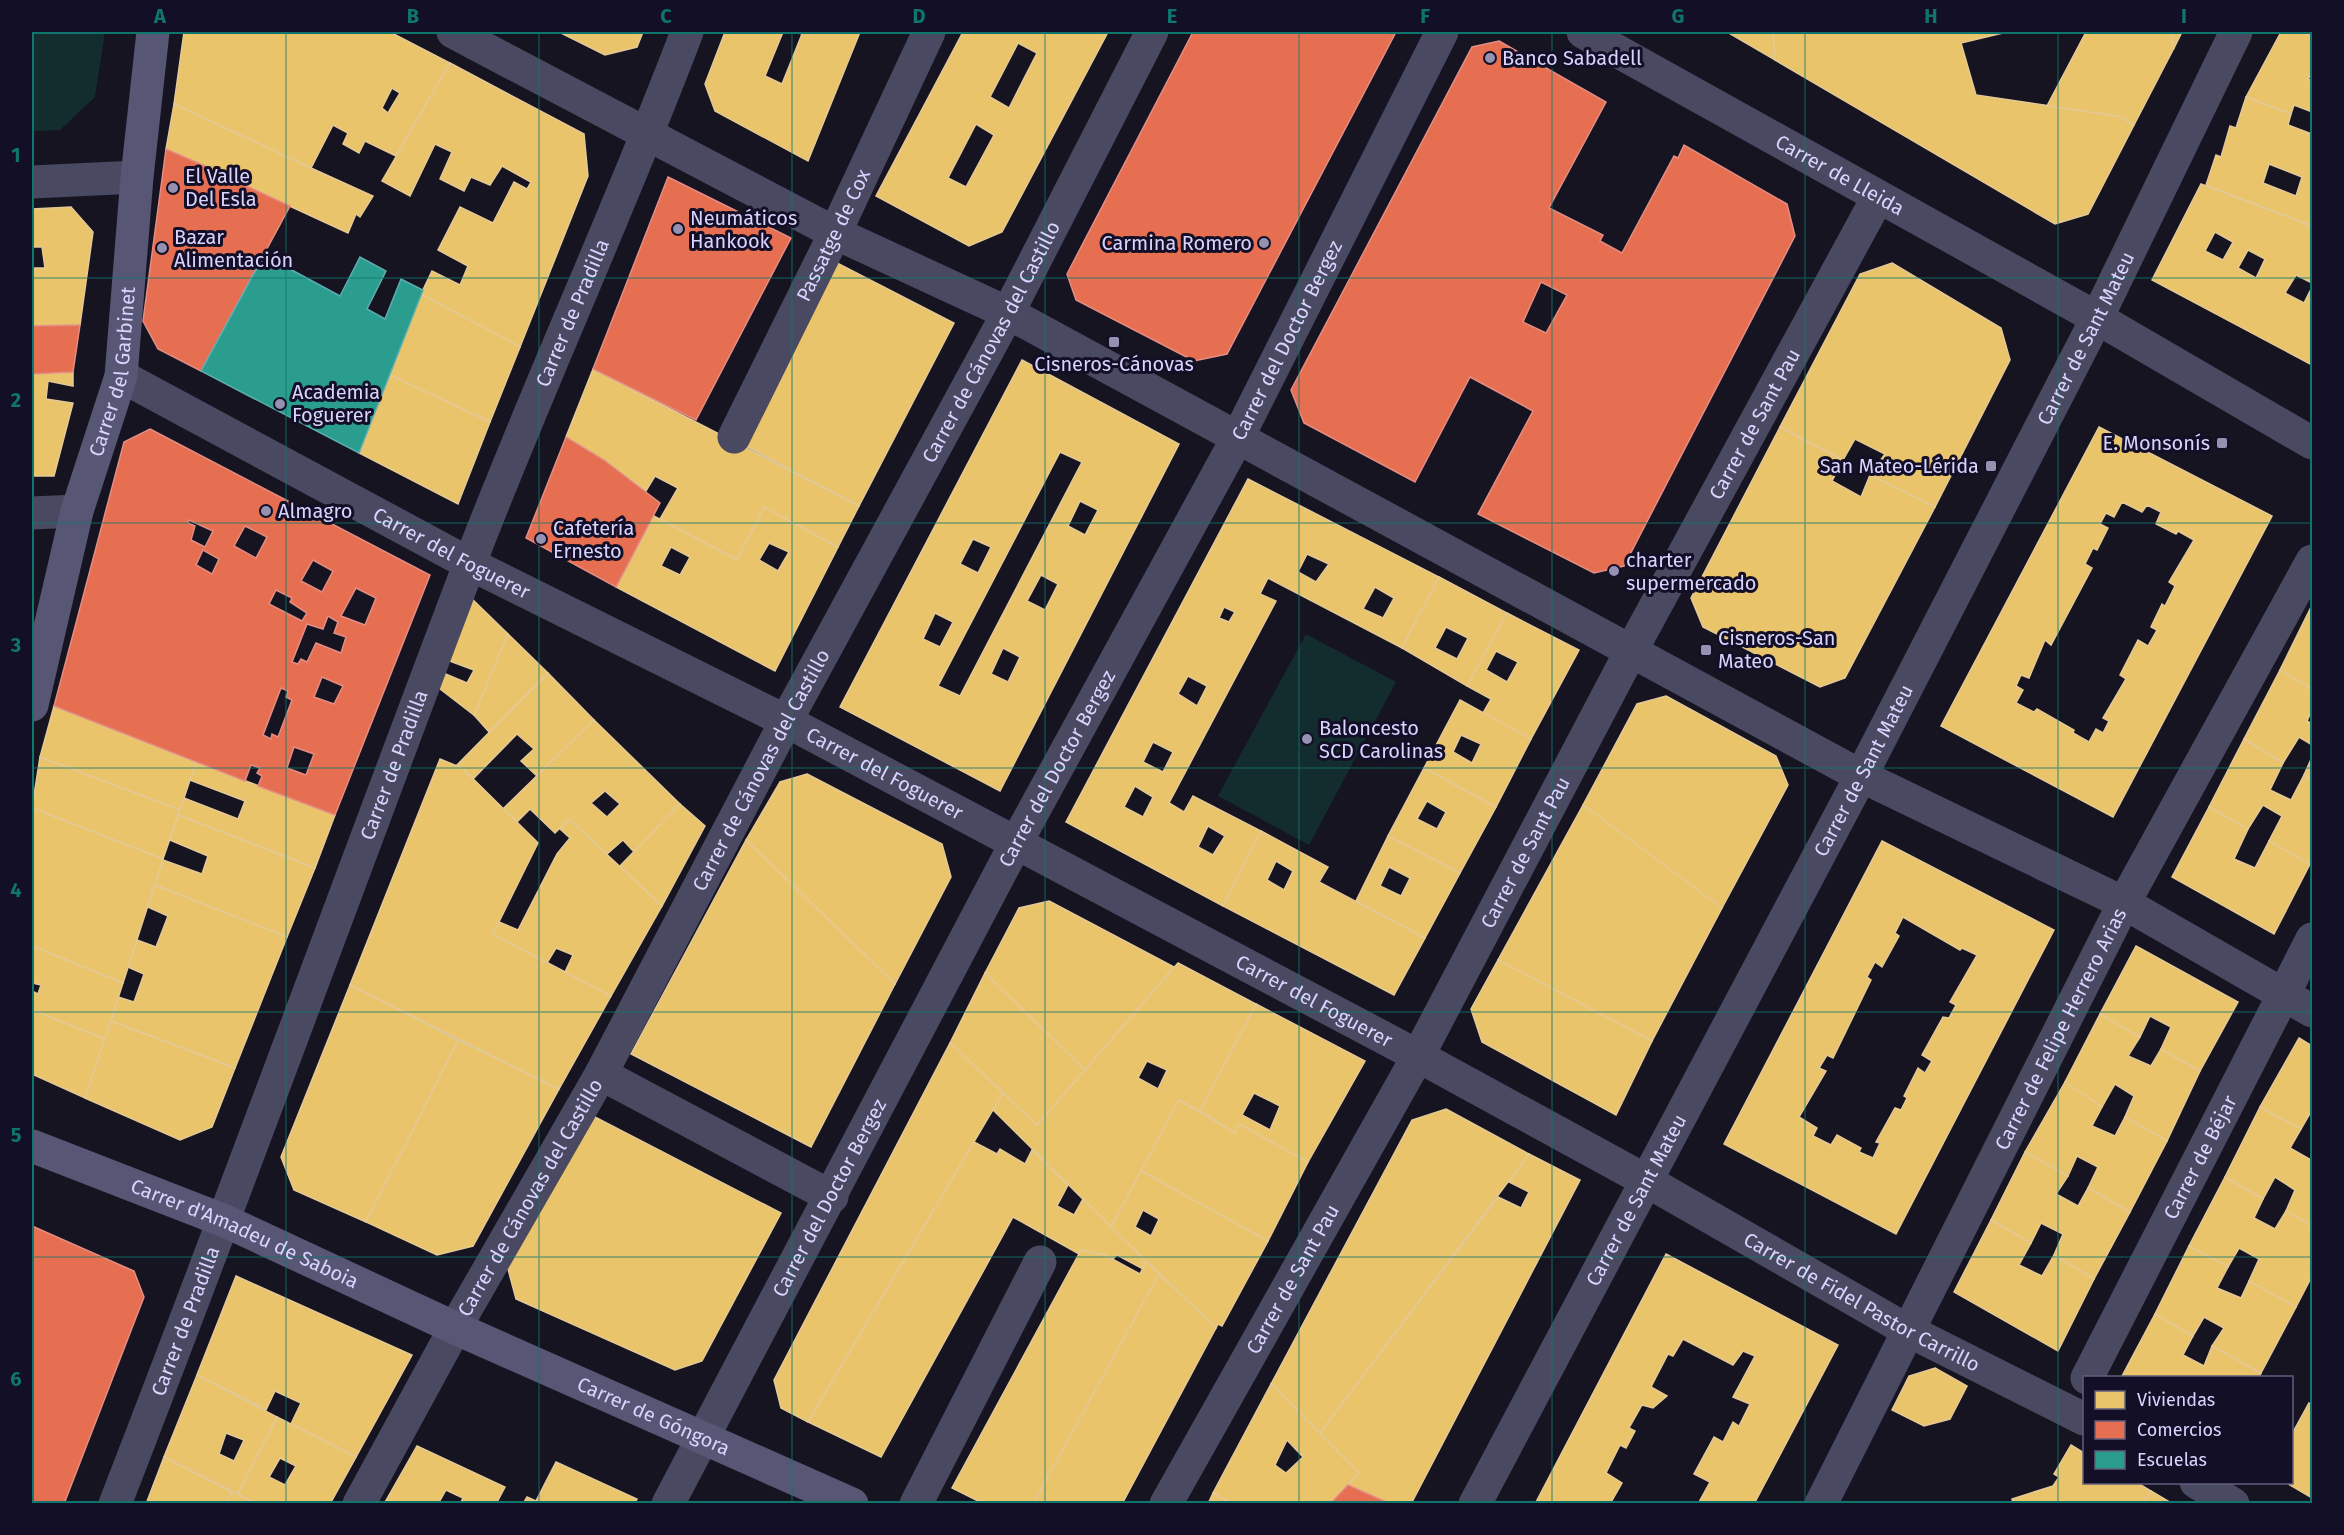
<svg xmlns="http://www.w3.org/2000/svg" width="2344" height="1535" viewBox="0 0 2344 1535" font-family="'Fira Sans',sans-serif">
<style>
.park{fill:#132c2d}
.homes{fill:#e9c46a;stroke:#e4c997;stroke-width:1.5;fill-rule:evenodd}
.shops{fill:#e76f51;stroke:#e38d85;stroke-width:1.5;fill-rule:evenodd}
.schools{fill:#2a9d8f;stroke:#5eaeb1;stroke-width:1.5}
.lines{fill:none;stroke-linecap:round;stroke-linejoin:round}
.street{stroke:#4a4962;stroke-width:33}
.secondary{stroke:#575674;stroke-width:33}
.grid{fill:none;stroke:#0f766e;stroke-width:1.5;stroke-opacity:0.55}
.poi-dot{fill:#9591b1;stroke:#130f26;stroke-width:2}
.labels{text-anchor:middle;stroke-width:6;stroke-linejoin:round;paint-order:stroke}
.poi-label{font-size:20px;fill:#d9d4ff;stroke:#130f26;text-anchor:start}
.street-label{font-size:20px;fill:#d9d4ff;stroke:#130f26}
.neatline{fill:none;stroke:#0f766e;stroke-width:2}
.grid-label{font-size:20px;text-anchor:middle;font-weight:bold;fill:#0f766e}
</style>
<rect width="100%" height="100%" fill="#161421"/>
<g class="park">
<polygon points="32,32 105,32 95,97 60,130 32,131"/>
<polygon points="1306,634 1396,682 1309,845 1218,796"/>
</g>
<g class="homes">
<path d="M184 32H390L450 63 396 156 365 141 359 153 343 144 348 133 333 125 311 168 174 104ZM392 88 400 93 388 113 382 108Z"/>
<polygon points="559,32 643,32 637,47 605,55"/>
<polygon points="725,32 783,32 765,76 782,84 802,34 797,32 860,32 808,161 715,111 705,84"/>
<path d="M963 32H1108L1002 232 969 246 876 196ZM1018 43 1037 53 1009 108 990 97ZM976 124 994 135 966 187 948 178Z"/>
<polygon points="1727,32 1773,32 1775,60"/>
<polygon points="1773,32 2007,32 1961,43 1976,95 2119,116 2134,125 2088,214 2055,224 1775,60"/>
<polygon points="2086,32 2170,32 2174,48 2134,125 2119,116 2047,106"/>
<polygon points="2170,32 2182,32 2174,48"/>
<polygon points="2281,32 2303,32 2312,36 2312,73 2308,79 2312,81 2312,112 2294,105 2291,114 2246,97"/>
<polygon points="450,63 584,134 588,176 520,347 421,294 432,271 460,285 468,266 438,250 460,207 493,223 514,182 527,189 531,182 502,166 490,185 471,177 464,191 440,179 452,152 435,144 410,196 382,181"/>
<path d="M2246 97 2291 114 2288 125 2312 134V226L2206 185 2216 155 2221 157 2230 126 2236 128ZM2269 164 2302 177 2296 196 2263 183Z"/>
<polygon points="174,104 311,168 373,196 360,217 356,214 348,233 166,149"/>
<path d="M2201 184 2312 226V283L2296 275 2285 293 2304 303 2312 287V365L2152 280ZM2215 232 2233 242 2223 260 2205 251ZM2248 250 2265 259 2256 278 2238 268Z"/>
<polygon points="71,207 93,232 80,325 32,326 32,268 45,268 42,247 32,247 32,209"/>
<polygon points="837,263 954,323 859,506 742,444"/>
<polygon points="1892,263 2001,328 2010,360 1935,507 1870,475 1885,454 1855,439 1843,460 1780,427 1860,274"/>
<polygon points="421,294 520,347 490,422 390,375"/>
<path d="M1022 360 1179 444 1000 791 840 707ZM1060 452 1082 462 960 696 938 686ZM1080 501 1098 510 1085 535 1068 526ZM973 539 991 547 978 573 960 564ZM1041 575 1058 584 1045 610 1027 601ZM935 613 953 622 940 647 923 639ZM1003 648 1020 657 1008 682 991 674Z"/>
<polygon points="593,369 859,506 838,547 764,507 737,560 660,519 678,488 655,476 646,491 604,460 566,437"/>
<polygon points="73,372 73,386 48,381 46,399 73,403 54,476 32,476 32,374"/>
<polygon points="390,375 490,422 458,504 359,453"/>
<polygon points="1780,427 1843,460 1832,481 1861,497 1870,475 1935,507 1845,678 1820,687 1703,627 1691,598"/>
<path d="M2099 427 2272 516 2113 817 1941 726ZM2122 502 2142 512 2147 505 2161 512 2156 524 2176 534 2178 531 2194 540 2169 582 2175 586 2165 606 2162 604 2151 627 2157 630 2148 646 2138 640 2120 675 2126 679 2103 718 2109 721 2103 733 2096 729 2089 742 2073 733 2074 730 2037 709 2034 712 2016 703 2023 690 2016 686 2021 675 2029 678 2045 640 2051 645 2092 568 2085 564 2093 548 2097 550 2108 528 2100 524 2106 513 2114 517Z"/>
<path d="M1248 479 1439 577 1402 648 1268 578 1260 594 1276 601 1169 803 1184 812 1193 796 1261 831 1223 906 1066 822ZM1307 554 1329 564 1316 582 1298 572ZM1375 587 1394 598 1383 618 1363 609ZM1224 607 1235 612 1229 622 1219 618ZM1188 676 1207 686 1197 706 1178 694ZM1153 742 1173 752 1163 772 1143 762ZM1135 786 1153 797 1143 817 1124 807ZM1208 826 1225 836 1213 855 1198 847Z"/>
<path d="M764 507 838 547 775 671 616 587 654 516 737 560ZM769 543 789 552 778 571 759 560ZM671 547 690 557 680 575 661 566Z"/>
<path d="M1439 577 1507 613 1467 686 1402 648ZM1446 627 1468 638 1457 659 1435 648Z"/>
<polygon points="470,597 508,634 474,715 435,685 441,672 467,683 474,670 447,660"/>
<polygon points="2312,605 2312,689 2280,670"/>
<path d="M1507 613 1579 650 1531 739 1483 713 1491 699 1467 686ZM1496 651 1518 662 1507 682 1486 670Z"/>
<polygon points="508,634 548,673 489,732 474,715"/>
<polygon points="2280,670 2312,689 2312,710 2307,721 2312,724 2312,745 2299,737 2283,763 2244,739"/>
<polygon points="548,673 594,720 537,776 521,761 534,749 517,734 473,779 456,766"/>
<polygon points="1666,696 1776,756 1788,785 1722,908 1583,805 1637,704"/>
<path d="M1460 700 1531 739 1496 807 1424 768ZM1461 735 1481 744 1472 763 1453 752Z"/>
<polygon points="54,706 196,762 180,810 40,757"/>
<path d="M594 720 680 804 634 852 623 840 607 854 569 819 555 833 530 809 517 822 503 809ZM605 791 620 804 607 817 591 803Z"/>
<polygon points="2244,739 2283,763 2270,790 2291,800 2304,775 2312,780 2312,859 2310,864 2269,841 2282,816 2263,805 2248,829 2209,807"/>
<polygon points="40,757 180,810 163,859 32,808"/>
<polygon points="2312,757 2312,780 2304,775"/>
<polygon points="440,759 462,768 538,843 493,934 611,996 559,1089 350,985"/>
<polygon points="196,762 335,815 315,868 178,815 184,798 238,819 245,801 190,780"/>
<path d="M1424 768 1496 807 1460 873 1388 836ZM1427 801 1446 812 1437 829 1417 819Z"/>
<polygon points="807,774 942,844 951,877 895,984 746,840 780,782"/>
<polygon points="680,804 705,826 662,906 620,866"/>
<polygon points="1583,805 1722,908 1652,1041 1498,960"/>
<polygon points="2209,807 2248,829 2234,859 2255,868 2269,841 2310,864 2274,934 2172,877"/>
<polygon points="32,808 163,859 123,983 32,946"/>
<polygon points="178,815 315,868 287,937 155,885 163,860 202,874 208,856 170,840"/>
<polygon points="569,819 662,906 611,996 565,972 573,955 556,948 547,963 493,934 499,922 518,930 557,854 570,838 560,829"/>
<path d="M1261 831 1328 867 1319 882 1425 938 1394 995 1223 906ZM1276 861 1293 871 1284 890 1267 880Z"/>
<path d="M1388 836 1460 873 1425 938 1356 901ZM1389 867 1410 878 1401 896 1380 886Z"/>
<polygon points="746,840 895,984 811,1147 631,1054"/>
<path d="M1882 841 2054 930 1896 1234 1724 1144ZM1903 917 1960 950 1962 948 1977 955 1950 1002 1956 1005 1949 1018 1943 1017 1922 1055 1932 1061 1925 1073 1918 1068 1904 1096 1907 1098 1901 1110 1895 1108 1876 1142 1880 1143 1873 1158 1859 1152 1861 1148 1837 1135 1831 1145 1813 1136 1817 1128 1799 1117 1826 1071 1819 1068 1827 1055 1833 1058 1871 980 1867 977 1875 962 1882 967 1899 936 1895 933Z"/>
<polygon points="155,885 287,937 235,1068 111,1021 118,997 134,1002 144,974 128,967 137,940 156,947 168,916 148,907"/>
<polygon points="1049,901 1174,967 1085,1070 985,973 1019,908"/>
<polygon points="32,946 123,983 105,1039 32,1010 32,991 38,994 41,985 32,983"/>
<polygon points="2136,946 2238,1002 2200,1071 2161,1049 2171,1027 2150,1016 2140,1037 2100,1014"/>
<polygon points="1498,960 1652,1041 1616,1115 1482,1042 1471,1009"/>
<path d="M1178 963 1256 1004 1200 1111 1179 1100 1111 1227 993 1110 1003 1093 1037 1125ZM1147 1061 1167 1070 1158 1089 1138 1078Z"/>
<polygon points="985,973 1085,1070 1037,1125 950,1043"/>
<polygon points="350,985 458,1040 366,1222 294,1190 281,1157"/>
<path d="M1256 1004 1365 1061 1308 1162 1239 1124 1235 1133 1200 1111ZM1254 1093 1280 1106 1270 1130 1242 1115Z"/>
<polygon points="32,1010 105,1039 85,1098 32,1074"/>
<polygon points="2100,1014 2140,1037 2128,1056 2151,1066 2161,1049 2200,1071 2167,1141 2125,1117 2134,1096 2115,1084 2102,1107 2065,1082"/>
<polygon points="111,1021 235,1068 212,1127 180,1140 85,1098"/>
<polygon points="2299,1038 2312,1046 2312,1110 2301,1129 2260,1107"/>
<polygon points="458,1040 559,1089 473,1246 437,1255 366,1222"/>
<polygon points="950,1043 1003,1093 808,1422 781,1408 774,1380"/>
<polygon points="2065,1082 2102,1107 2092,1126 2115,1136 2125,1117 2167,1141 2130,1212 2088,1188 2098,1167 2077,1156 2068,1176 2025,1152"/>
<polygon points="1179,1100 1235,1133 1239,1124 1308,1162 1268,1241 1141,1171"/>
<polygon points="2260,1107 2301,1129 2290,1148 2311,1160 2312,1157 2312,1226 2286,1211 2295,1190 2275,1177 2263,1199 2225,1177"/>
<polygon points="1446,1109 1529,1154 1320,1433 1271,1384 1412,1120"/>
<polygon points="591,1115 781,1213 702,1361 675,1370 516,1299 508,1269"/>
<polygon points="974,1142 997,1154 1000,1149 1025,1164 1032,1150 1068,1185 1057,1206 1074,1215 1083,1199 1146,1261 1143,1269 1117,1255 1113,1259 1081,1250 1079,1254 1013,1217 881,1457 808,1422"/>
<polygon points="2025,1152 2068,1176 2056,1194 2078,1206 2088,1188 2130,1212 2094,1279 2054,1255 2063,1234 2041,1223 2031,1243 1991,1220"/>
<polygon points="1529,1154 1580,1180 1411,1504 1391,1504 1348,1485 1359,1473 1320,1433 1498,1197 1521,1208 1529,1192 1509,1182"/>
<path d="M1141 1171 1268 1241 1222 1326 1218 1324 1216 1328 1111 1227ZM1143 1210 1159 1219 1151 1236 1135 1227Z"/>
<polygon points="2225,1177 2263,1199 2254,1218 2275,1229 2286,1211 2312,1226 2312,1276 2296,1307 2249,1281 2259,1259 2239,1248 2228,1267 2189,1246"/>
<polygon points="1991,1220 2031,1243 2019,1265 2042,1276 2054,1255 2094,1279 2058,1351 1954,1292"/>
<polygon points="2189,1246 2228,1267 2217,1288 2241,1298 2249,1281 2296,1307 2261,1373 2212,1346 2224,1328 2204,1317 2193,1336 2155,1314"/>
<polygon points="1081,1250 1105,1255 1140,1274 1146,1261 1159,1274 1033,1504 984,1504 952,1488"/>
<polygon points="1666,1254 1838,1345 1754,1504 1698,1504 1710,1482 1694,1474 1714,1437 1723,1442 1733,1422 1739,1426 1750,1404 1733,1397 1755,1356 1743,1351 1733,1365 1683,1339 1673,1356 1668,1354 1651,1387 1667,1396 1653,1408 1642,1405 1629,1428 1635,1431 1626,1448 1620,1445 1606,1473 1622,1483 1610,1504 1535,1504"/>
<polygon points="1159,1274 1216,1328 1122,1504 1033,1504"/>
<polygon points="236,1276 412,1355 356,1457 291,1424 301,1403 275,1391 266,1410 197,1375"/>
<polygon points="2155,1314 2193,1336 2183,1355 2204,1366 2212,1346 2261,1373 2259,1378 2121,1378"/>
<polygon points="1935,1368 1967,1386 1950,1419 1924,1426 1892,1410 1909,1376"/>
<path d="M197 1375 277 1417 238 1494 164 1457ZM226 1433 244 1440 234 1461 219 1454Z"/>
<path d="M1271 1384 1359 1473 1330 1504H1232L1213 1493ZM1287 1440 1303 1457 1286 1473 1275 1465Z"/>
<polygon points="2309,1403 2312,1404 2312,1498 2285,1482 2292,1482 2292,1434"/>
<path d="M277 1417 356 1457 330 1504H256L238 1494ZM280 1458 296 1466 285 1485 269 1477Z"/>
<polygon points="2071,1445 2084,1453 2084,1482 2136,1482 2151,1491 2143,1504 2013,1504 2012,1499 2053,1486 2059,1477 2054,1474"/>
<polygon points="417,1446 505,1487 496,1504 460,1504 463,1498 446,1490 438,1504 384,1504"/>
<polygon points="164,1457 232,1492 225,1504 146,1504"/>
<polygon points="556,1462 637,1499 634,1504 541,1504 536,1501"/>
<polygon points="2151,1491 2173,1504 2143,1504"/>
<polygon points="232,1492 238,1494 256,1504 225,1504"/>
<polygon points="1213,1493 1232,1504 1208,1504"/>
<polygon points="527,1497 536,1501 541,1504 523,1504"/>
</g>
<g class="shops">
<polygon points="1193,32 1396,32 1227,354 1194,361 1076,300 1067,274"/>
<path d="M1499 41 1606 102 1549 208 1603 235 1600 241 1622 253 1674 156 1678 158 1684 145 1787 204 1795 236 1624 566 1594 573 1478 514 1533 411 1470 377 1415 482 1304 423 1291 390 1472 47ZM1541 282 1567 295 1546 333 1523 322Z"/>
<polygon points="166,149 212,169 212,177 226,179 225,176 290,206 201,371 158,349 143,321"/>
<polygon points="668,177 791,238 696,420 593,369"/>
<polygon points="80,325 73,372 32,374 32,326"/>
<path d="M150 429 430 575 335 815 258 786 262 776 257 773 260 768 251 765 245 781 54 706 124 442ZM189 520 213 531 205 547 191 540 195 526 188 523ZM245 526 267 537 256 558 234 546ZM203 550 219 559 212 574 196 565ZM313 560 333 571 322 592 301 581ZM356 588 376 598 365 625 341 616ZM276 590 292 598 290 602 307 613 302 621 269 604ZM328 616 338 622 334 633 346 637 341 653 316 643 307 662 301 659 298 664 292 662 307 624 323 629ZM322 677 343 686 334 704 314 697ZM281 688 288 691 286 697 292 700 278 737 272 734 271 739 263 735ZM294 747 314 754 306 775 287 768Z"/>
<polygon points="566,437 604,460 660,503 616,587 526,538"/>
<polygon points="32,1226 134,1271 144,1297 64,1504 32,1504"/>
<polygon points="1348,1485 1391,1504 1330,1504"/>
</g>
<polygon class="schools" points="264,255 340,296 360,257 386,271 367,309 385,319 401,279 423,290 359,453 201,371"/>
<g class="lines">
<g class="street">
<polyline points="453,32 835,233 1008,313 1861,776 2124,903 2312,1011"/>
<path id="s1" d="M1583 32 2097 318 2312 443"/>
<polyline points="32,182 137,177"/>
<path id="s2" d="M121 376 470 564 786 721 1418 1056 1645 1180 1907 1330 2084 1419"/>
<path id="s3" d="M734 437 835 233 929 32"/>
<polyline points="32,513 77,511"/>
<polyline points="601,1074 832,1197"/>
<path id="s4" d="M2087 1378 2312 939"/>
<polyline points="2196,1482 2233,1504"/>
<path id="s5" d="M115 1504C236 1193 350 879 468 568 537 387 619 212 687 32"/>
<path id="s6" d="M359 1504 455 1328 601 1074 786 721 1008 313 1152 32"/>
<path id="s7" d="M668 1504 1016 843 1238 437 1442 32"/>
<polyline points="916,1504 1040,1262"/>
<path id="s8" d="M1166 1504 1418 1056 1631 651 1878 197"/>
<path id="s9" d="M1475 1504 1861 776 2097 318 2236 32"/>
<path id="s10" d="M1821 1504 2124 903 2312 561"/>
</g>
<g class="secondary">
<path id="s11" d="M32 705 77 511 121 376 137 177 153 32"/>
<path id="s12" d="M32 1146 225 1221 455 1328 852 1504"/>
</g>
</g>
<path class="grid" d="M286 32V1504M539 32V1504M792 32V1504M1045 32V1504M1299 32V1504M1552 32V1504M1805 32V1504M2058 32V1504M32 278H2312M32 523H2312M32 768H2312M32 1012H2312M32 1257H2312"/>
<g class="poi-dot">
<circle cx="1490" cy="58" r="6"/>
<circle cx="173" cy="188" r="6"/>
<circle cx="678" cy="229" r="6"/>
<circle cx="1264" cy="243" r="6"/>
<circle cx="162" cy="248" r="6"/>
<rect x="1108" y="336" width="12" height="12" rx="3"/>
<circle cx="280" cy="404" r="6"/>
<rect x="2216" y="437" width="12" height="12" rx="3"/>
<rect x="1985" y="460" width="12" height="12" rx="3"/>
<circle cx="266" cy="511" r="6"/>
<circle cx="541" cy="539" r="6"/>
<circle cx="1614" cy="571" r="6"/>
<rect x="1700" y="644" width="12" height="12" rx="3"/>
<circle cx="1307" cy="739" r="6"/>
</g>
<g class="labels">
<g class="poi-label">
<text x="1502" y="65">Banco Sabadell</text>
<text x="185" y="183">El Valle<tspan x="185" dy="23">Del Esla</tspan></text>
<text x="690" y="225">Neumáticos<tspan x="690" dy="23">Hankook</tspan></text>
<text x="174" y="244">Bazar<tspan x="174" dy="23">Alimentación</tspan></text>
<text x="1252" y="250" text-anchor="end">Carmina Romero</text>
<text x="1114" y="371" text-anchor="middle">Cisneros-Cánovas</text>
<text x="292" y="399">Academia<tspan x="292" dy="23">Foguerer</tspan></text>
<text x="2210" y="450" text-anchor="end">E. Monsonís</text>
<text x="1979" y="473" text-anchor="end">San Mateo-Lérida</text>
<text x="278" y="518">Almagro</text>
<text x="553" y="535">Cafetería<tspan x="553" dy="23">Ernesto</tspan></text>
<text x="1626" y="567">charter<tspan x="1626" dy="23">supermercado</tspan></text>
<text x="1718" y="645">Cisneros-San<tspan x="1718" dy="23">Mateo</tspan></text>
<text x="1319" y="735">Baloncesto<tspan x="1319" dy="23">SCD Carolinas</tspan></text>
</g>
<g class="street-label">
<text dy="7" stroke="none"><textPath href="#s1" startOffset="294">Carrer de Lleida</textPath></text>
<text dy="7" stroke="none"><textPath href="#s3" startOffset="225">Passatge de Cox</textPath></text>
<text dy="7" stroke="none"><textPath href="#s5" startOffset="1276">Carrer de Pradilla</textPath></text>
<text dy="7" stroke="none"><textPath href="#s9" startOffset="1316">Carrer de Sant Mateu</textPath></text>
<text dy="7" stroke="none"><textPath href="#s7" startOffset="1318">Carrer del Doctor Bergez</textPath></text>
<text dy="7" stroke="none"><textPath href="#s6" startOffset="1323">Carrer de Cánovas del Castillo</textPath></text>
<text dy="7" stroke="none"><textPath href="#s11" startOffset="344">Carrer del Garbinet</textPath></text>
<text dy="7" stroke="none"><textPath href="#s8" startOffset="1230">Carrer de Sant Pau</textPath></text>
<text dy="7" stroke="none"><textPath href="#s2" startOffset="375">Carrer del Foguerer</textPath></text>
<text dy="7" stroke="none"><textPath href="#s5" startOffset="790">Carrer de Pradilla</textPath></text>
<text dy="7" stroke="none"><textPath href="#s7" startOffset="832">Carrer del Doctor Bergez</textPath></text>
<text dy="7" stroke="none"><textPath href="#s6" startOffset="837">Carrer de Cánovas del Castillo</textPath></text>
<text dy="7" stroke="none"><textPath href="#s9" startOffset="830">Carrer de Sant Mateu</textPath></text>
<text dy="7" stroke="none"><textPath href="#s2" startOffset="861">Carrer del Foguerer</textPath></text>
<text dy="7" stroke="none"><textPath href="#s8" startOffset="744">Carrer de Sant Pau</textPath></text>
<text dy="7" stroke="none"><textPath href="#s2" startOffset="1347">Carrer del Foguerer</textPath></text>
<text dy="7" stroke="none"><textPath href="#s10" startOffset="532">Carrer de Felipe Herrero Arias</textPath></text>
<text dy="7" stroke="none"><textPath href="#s4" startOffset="248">Carrer de Béjar</textPath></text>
<text dy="7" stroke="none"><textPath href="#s6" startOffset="351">Carrer de Cánovas del Castillo</textPath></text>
<text dy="7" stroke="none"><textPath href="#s7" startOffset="346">Carrer del Doctor Bergez</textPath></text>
<text dy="7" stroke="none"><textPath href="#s9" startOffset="344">Carrer de Sant Mateu</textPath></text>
<text dy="7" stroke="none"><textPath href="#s12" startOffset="230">Carrer d'Amadeu de Saboia</textPath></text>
<text dy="7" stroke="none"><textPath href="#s8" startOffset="258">Carrer de Sant Pau</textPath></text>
<text dy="7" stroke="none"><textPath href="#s2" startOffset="1972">Carrer de Fidel Pastor Carrillo</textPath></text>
<text dy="7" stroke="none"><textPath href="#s5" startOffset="196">Carrer de Pradilla</textPath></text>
<text dy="7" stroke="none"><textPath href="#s12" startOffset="678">Carrer de Góngora</textPath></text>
</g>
</g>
<rect width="2344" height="1535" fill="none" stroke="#130f26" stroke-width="66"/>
<rect x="2083" y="1376" width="210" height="108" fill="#130f26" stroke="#625e7d" stroke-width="1.5"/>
<rect x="2095" y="1391" width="30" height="18" fill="#e9c46a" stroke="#625e7d" stroke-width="1.5"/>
<text x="2137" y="1406" font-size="18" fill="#d9d4ff">Viviendas</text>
<rect x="2095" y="1421" width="30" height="18" fill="#e76f51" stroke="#625e7d" stroke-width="1.5"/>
<text x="2137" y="1436" font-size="18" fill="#d9d4ff">Comercios</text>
<rect x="2095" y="1451" width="30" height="18" fill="#2a9d8f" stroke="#625e7d" stroke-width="1.5"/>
<text x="2137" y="1466" font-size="18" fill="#d9d4ff">Escuelas</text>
<rect x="33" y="33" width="2278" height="1469" class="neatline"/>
<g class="grid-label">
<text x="160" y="23">A</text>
<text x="413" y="23">B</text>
<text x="666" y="23">C</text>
<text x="919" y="23">D</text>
<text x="1172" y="23">E</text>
<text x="1425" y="23">F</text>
<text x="1678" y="23">G</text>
<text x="1931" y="23">H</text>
<text x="2184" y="23">I</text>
<text x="16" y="162">1</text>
<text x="16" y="407">2</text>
<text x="16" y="652">3</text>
<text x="16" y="897">4</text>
<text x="16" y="1142">5</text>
<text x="16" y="1386">6</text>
</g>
</svg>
